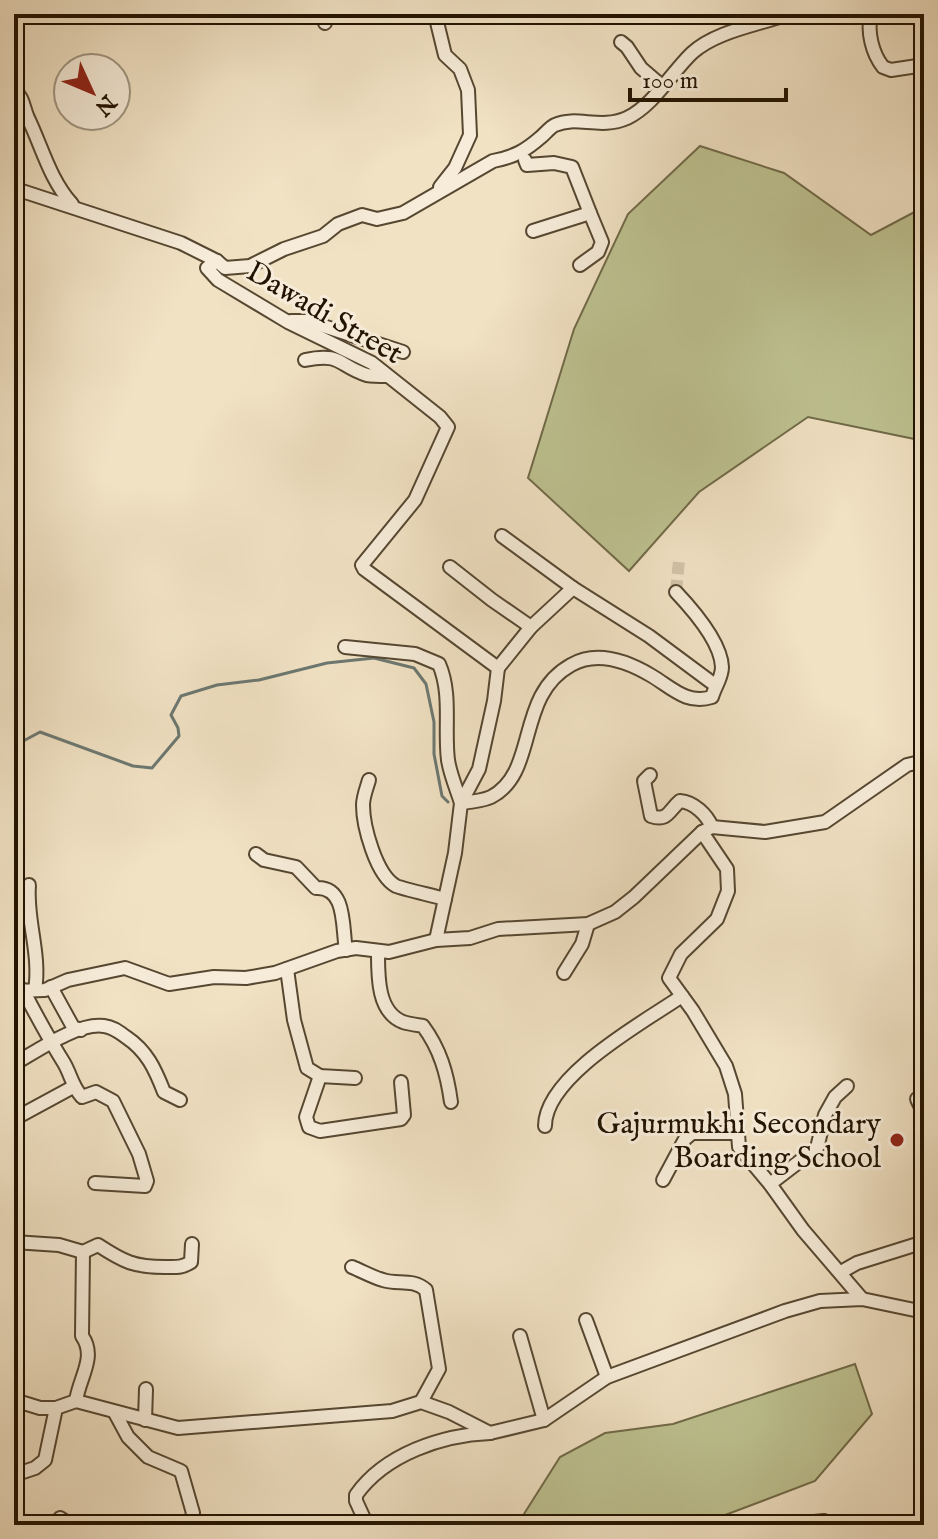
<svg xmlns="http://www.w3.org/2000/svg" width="938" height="1539" viewBox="0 0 938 1539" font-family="'IM FELL English',serif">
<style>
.green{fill:#bec291;stroke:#706a48;stroke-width:2}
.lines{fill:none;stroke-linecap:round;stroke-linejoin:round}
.stream{stroke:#6c7871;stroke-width:3}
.minor-tunnel{stroke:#d2c3a7;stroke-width:12;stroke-dasharray:12 6;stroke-linecap:butt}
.minor-casing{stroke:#564731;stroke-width:16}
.minor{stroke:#f6ecd9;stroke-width:12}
.poi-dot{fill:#8f2418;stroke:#f6ecd9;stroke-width:3}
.labels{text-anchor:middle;stroke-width:6;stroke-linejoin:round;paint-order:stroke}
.street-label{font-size:30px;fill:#221300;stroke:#f6ecd9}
.poi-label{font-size:30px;fill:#221300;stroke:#f6ecd9;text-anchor:end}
</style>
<rect width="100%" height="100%" fill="#f1e2c4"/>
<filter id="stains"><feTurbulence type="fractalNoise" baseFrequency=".0025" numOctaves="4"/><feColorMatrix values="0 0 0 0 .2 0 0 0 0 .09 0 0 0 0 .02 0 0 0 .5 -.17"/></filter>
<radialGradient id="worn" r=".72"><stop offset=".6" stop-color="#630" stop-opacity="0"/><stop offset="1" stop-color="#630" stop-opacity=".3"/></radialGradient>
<g class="green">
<polygon points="700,146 784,173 871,235 924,207 924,441 808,417 699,492 629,571 528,478 574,329 628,214"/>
<polygon points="855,1364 872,1414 815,1481 712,1520 679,1525 517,1525 560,1457 605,1433 673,1424"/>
</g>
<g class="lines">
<polyline class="stream" points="14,746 40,732 133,766 152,768 179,736 178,728 171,715 181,696 217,685 259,680 327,663 374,658 414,668 426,684 434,722 434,754 442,796 448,802"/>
<polyline class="minor-tunnel" points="676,592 679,560"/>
<defs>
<g id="minor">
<polyline points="321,14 325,23"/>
<polyline points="435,14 445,55 460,69 468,90 470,135 455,168 440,187"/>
<path d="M871 14C867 32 872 53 883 67L891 70 924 65"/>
<polyline points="621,42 627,47 641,68 662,86"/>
<path d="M14 90C24 98 23 107 28 118 42 147 50 180 72 204"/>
<polyline points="525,160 527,165 554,163 572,167 590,213 533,231"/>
<path d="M14 193 22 191 181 243 217 261 225 268 250 266 284 249 323 236 338 224 362 215 377 219 403 213 493 161C514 157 525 151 541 137 545 134 550 127 555 125 577 115 600 130 627 118 654 105 671 73 692 53 716 31 758 25 788 14"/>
<polyline points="217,261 207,268 218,280 288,322 372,363 440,417 448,427 415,500 362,565 364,569 498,668 494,701 479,769 461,803 455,853 436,940"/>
<polyline points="580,265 598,252 602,242 590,213"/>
<polyline points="291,321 308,321 403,352"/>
<path d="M305 360C342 352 338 366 367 375 373 376 381 376 387 376"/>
<polyline points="502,536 573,588"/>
<polyline points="450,567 492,600 531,627"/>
<path d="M345 647 415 654 439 664C452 694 444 728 448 760 450 774 457 790 461 803 471 802 482 801 491 797 539 772 515 696 571 665 597 650 627 661 652 676 672 688 687 705 712 697 715 686 722 678 722 667 721 642 693 610 676 592"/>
<polyline points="498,668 531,627 573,588 649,636 715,685"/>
<path d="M650 775 644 781 651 816C668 822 669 810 680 801 694 802 707 815 712 827"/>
<path d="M369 780C367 787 363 797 363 805 363 826 376 875 396 886 403 889 435 896 445 899"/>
<polyline points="702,832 727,869 728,891 717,919 681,954 669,978 693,1011 726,1066 735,1094 739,1147 770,1184 803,1230 862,1299"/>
<path d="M256 854 264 860 296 867 316 888C347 886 342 929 346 950"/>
<path d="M29 885C26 920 41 954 35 990"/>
<polyline points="923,918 924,918"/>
<path d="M378 952C378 975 377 1012 403 1022 409 1024 417 1025 423 1026 440 1049 447 1073 451 1102"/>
<polyline points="287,969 294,1020 307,1068 320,1076 355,1078"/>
<polyline points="564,973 582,944 588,924"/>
<polyline points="51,987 73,1027 81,1030"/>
<path d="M23 990C36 1015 49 1039 64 1063 71 1075 72 1086 82 1097L96 1092 113 1101 139 1154 147 1181 145 1186 95 1183"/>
<polyline points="14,991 45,990 68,980 125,968 169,984 214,977 246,978 275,973 337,951 356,948 389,952 436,940 470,938 498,929 588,924 615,912 634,897 702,832 712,827 765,832 825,822 907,765 924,761"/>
<path d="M14 1064C37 1051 78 1022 104 1026 113 1027 119 1032 126 1037 147 1051 155 1069 164 1092L180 1100"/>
<polyline points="320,1076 306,1117 309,1127 320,1131 401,1119 404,1115 401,1082"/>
<polyline points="917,1099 924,1114"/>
<polyline points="14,1119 73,1087"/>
<path d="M545 1126C545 1076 644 1022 682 996"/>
<polyline points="663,1180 685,1139 692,1133 738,1133"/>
<polyline points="770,1184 817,1148 825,1115 835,1097 847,1086"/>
<path d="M14 1242 59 1245 83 1252 82 1336C97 1357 79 1378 76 1401"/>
<path d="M83 1252 98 1245C124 1262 134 1267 165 1267 176 1267 182 1268 191 1262L192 1244"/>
<path d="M352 1267C362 1271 372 1277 383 1280 397 1285 413 1278 426 1290L439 1369 421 1402"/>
<polyline points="841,1272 857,1263 924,1242"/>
<polyline points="586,1320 607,1377"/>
<polyline points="520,1336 544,1420"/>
<polyline points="14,1400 40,1408 56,1408"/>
<polyline points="115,1413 128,1437 148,1457 181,1471 193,1513 190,1525"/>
<polyline points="145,1420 146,1389"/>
<polyline points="490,1433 544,1420 607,1377 785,1311 820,1301 862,1299 924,1312"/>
<path d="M14 1475 35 1468 45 1460 56 1408 76 1401 178 1428 392 1411 421 1402 449 1412 490 1433C442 1435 385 1454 356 1495V1501L367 1525"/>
<polyline points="60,1518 71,1525"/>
<polyline points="785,1525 824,1521 825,1525"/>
</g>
</defs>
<use href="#minor" class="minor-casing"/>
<use href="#minor" class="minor"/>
</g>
<circle class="poi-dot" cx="897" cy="1140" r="8"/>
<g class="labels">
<g class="street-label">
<text transform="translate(325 312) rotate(30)" y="10">Dawadi Street</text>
</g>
<g class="poi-label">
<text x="881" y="1133">Gajurmukhi Secondary<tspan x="881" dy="34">Boarding School</tspan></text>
</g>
</g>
<rect width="938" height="1539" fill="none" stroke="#f1e2c4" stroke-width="48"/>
<rect x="16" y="16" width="906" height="1507" fill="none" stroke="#221300" stroke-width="4"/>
<rect x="24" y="24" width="890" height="1491" fill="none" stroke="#221300" stroke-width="2"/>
<g transform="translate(92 92) rotate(134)"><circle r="38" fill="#f6ecd9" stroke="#a19582" stroke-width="2"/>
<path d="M0-6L14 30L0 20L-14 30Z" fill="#8f2418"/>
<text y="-12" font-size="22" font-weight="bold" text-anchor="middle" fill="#221300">N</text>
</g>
<path d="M630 88v12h156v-12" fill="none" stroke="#221300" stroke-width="4"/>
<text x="642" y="88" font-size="24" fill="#221300" stroke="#f6ecd9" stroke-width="6" paint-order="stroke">100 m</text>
<rect width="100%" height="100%" filter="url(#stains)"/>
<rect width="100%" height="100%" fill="url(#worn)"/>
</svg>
